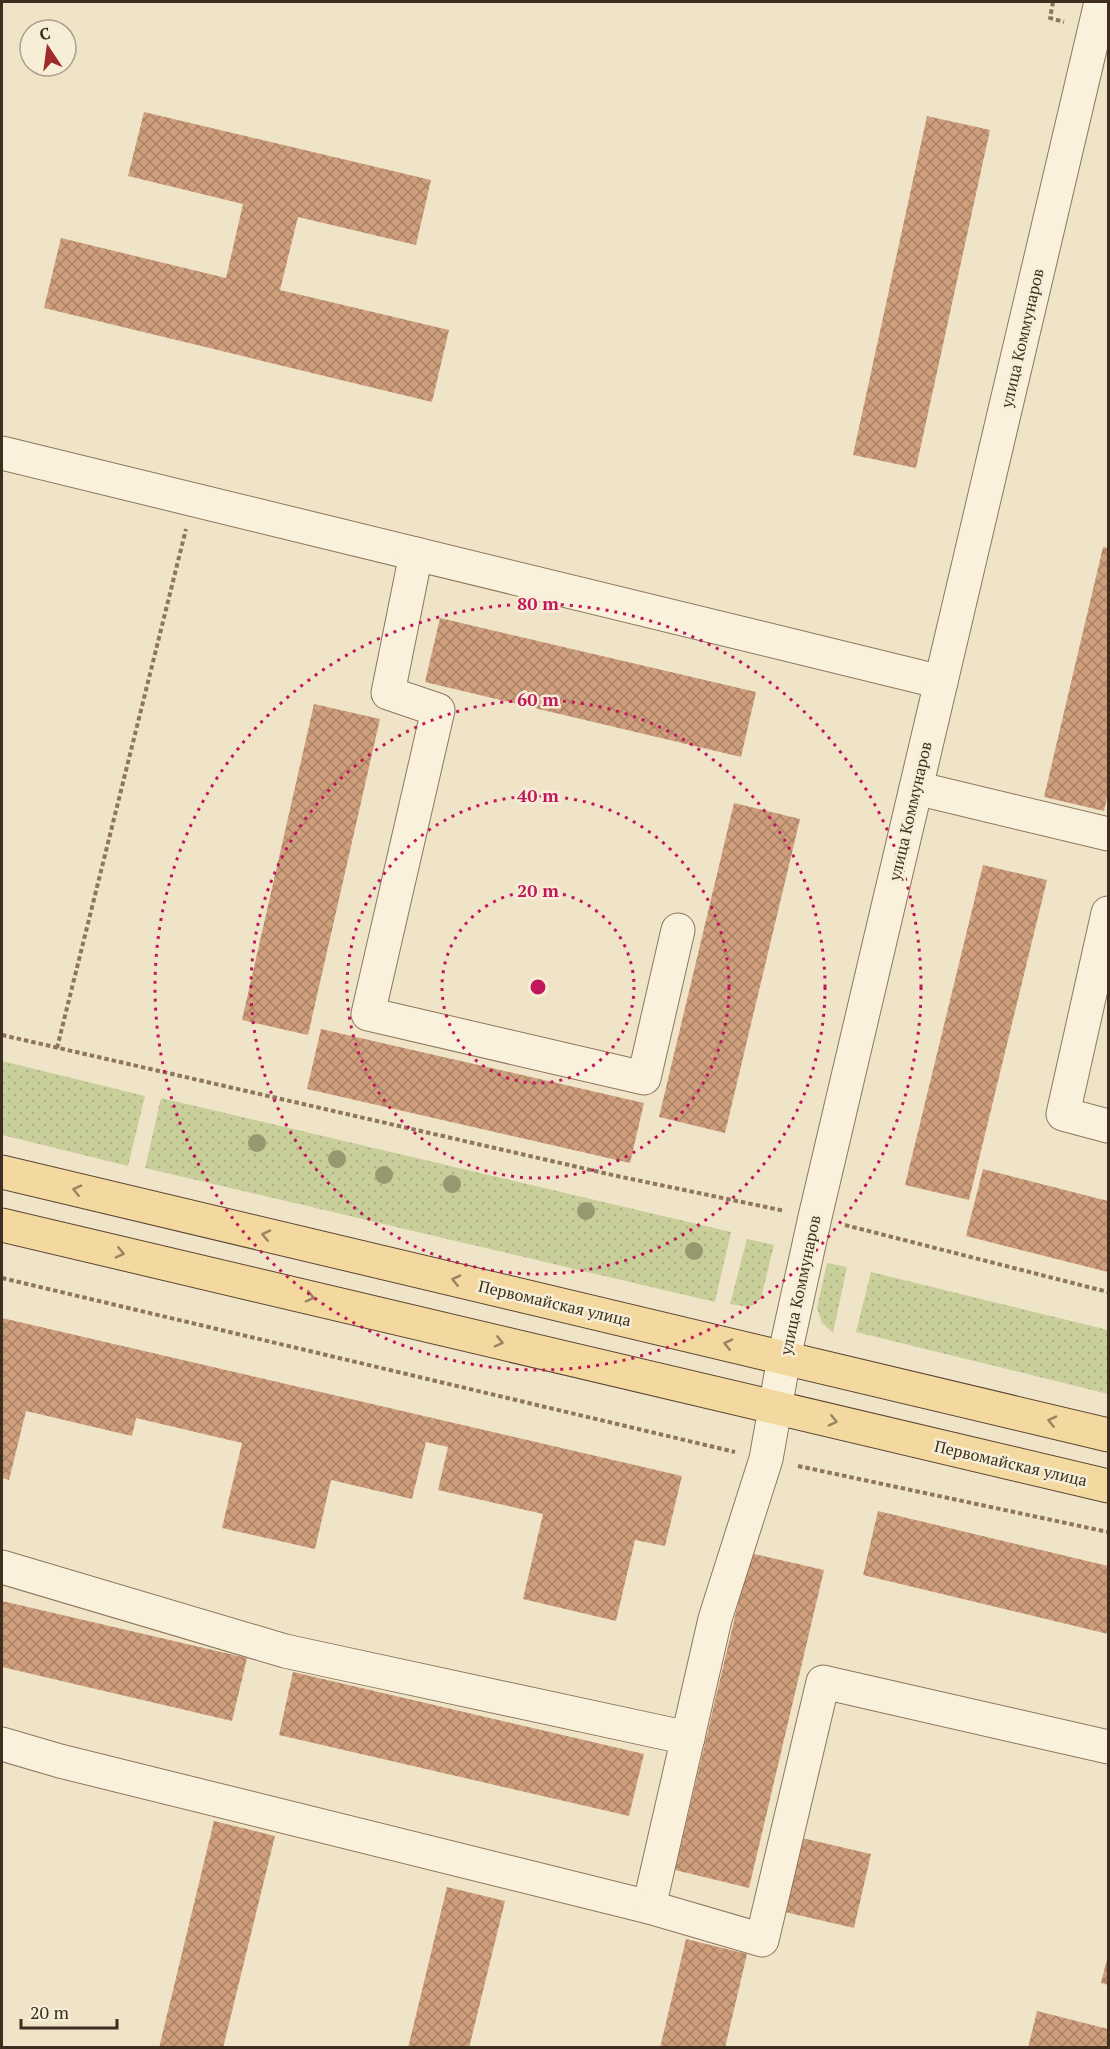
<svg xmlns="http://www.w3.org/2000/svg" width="1110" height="2049" viewBox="0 0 1110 2049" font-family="'PT Serif',serif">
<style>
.grass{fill:url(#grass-dots)}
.building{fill:url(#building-cross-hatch)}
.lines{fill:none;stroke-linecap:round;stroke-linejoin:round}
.minor-casing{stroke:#8d765c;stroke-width:35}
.major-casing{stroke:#5b4430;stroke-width:35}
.path{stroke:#8d765c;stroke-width:4;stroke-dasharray:4.5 3;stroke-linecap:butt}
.minor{stroke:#faf1dc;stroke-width:33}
.major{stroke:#f3d9a0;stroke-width:33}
.tree{fill:#96986f}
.oneway{stroke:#988460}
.ring{fill:none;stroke:#c2185b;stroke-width:3;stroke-dasharray:3 6}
.labels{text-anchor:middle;stroke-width:5;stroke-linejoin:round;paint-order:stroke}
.street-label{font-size:16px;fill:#3d2e20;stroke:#f7eed8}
.centre{fill:#c2185b;stroke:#f7eed8;stroke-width:3}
.ring-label{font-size:18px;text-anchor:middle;font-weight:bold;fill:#c2185b;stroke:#f7eed8;stroke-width:5;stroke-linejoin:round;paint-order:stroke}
</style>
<defs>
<pattern id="grass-dots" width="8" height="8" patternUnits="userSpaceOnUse" patternTransform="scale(1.5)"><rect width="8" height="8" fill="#c9cf9b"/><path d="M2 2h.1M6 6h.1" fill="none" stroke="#aeb285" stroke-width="1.8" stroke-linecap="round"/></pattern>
<pattern id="building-cross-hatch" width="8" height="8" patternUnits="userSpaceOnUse" patternTransform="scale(1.5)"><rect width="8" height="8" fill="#cf9f7d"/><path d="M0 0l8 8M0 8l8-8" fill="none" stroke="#a98266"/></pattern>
</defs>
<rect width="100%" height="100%" fill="#f0e4c8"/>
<g class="grass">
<polygon points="2,1061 145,1096 128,1166 2,1135"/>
<polygon points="161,1098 731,1232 715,1302 145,1168"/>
<polygon points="747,1239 774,1245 761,1298 750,1307 730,1304"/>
<polygon points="827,1263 847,1267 833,1333 822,1323 817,1308"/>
<polygon points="871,1272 1108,1330 1108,1394 856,1332"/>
</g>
<g class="building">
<polygon points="144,112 431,180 416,245 298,217 280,290 449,330 432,402 44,308 61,238 226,278 243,204 128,176"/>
<polygon points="927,116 990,130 916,468 853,455"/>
<polygon points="1103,547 1108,548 1108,793 1104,811 1044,797"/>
<polygon points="440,618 756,692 741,757 425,682"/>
<polygon points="314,704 380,719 308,1035 242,1020"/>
<polygon points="734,803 800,819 725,1133 659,1117"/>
<polygon points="983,865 1047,880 969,1200 905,1185"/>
<polygon points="321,1029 644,1103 630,1163 307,1089"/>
<polygon points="983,1169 1108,1201 1108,1272 966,1236"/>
<polygon points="2,1318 682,1476 665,1546 635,1540 616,1621 523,1599 543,1514 438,1490 448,1447 426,1442 412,1499 331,1480 315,1549 222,1528 242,1443 136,1418 132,1436 26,1411 9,1480 2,1478"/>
<polygon points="878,1511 1108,1566 1108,1634 863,1575"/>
<polygon points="750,1553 824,1570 749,1888 675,1870"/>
<polygon points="2,1601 247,1658 232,1721 2,1667"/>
<polygon points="293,1672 644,1754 629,1816 279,1735"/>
<polygon points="214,1821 275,1836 223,2048 159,2048"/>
<polygon points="802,1838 871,1854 854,1928 785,1912"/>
<polygon points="447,1887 505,1901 469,2048 408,2048"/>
<polygon points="686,1939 747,1954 725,2048 660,2048"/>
<polygon points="1108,1955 1108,1985 1101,1983"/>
<polygon points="1037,2011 1108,2029 1108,2048 1028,2048"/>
</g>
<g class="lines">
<defs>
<g id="minor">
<polyline points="2,453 941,682"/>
<polyline points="416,554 388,693 438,710 368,1014 644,1078 678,930"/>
<polyline points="916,788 1108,834"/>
<polyline points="1108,913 1063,1114 1108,1126"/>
<polyline points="2,1567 285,1651 688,1738"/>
<polyline points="2,1744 60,1761 649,1907 715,1619 766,1459 784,1358 815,1217 1101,2"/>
<polyline points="649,1907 762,1940 823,1682 1108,1747"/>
</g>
<g id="major">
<polyline points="2,1172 1108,1435"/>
<polyline points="2,1225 1108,1486"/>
</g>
</defs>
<use href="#minor" class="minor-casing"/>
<use href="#major" class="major-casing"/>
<g class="path">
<polyline points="1053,2 1050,18 1064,22"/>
<polyline points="2,1035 617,1176 785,1211"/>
<polyline points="57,1048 186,529"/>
<polyline points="845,1225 1108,1292"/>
<polyline points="2,1278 735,1452"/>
<polyline points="798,1466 1108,1532"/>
</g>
<use href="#minor" class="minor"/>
<use href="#major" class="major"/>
</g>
<g class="tree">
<circle cx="257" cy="1143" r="9"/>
<circle cx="337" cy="1159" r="9"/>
<circle cx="384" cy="1175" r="9"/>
<circle cx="452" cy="1184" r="9"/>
<circle cx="586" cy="1211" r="9"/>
<circle cx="694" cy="1251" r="9"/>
</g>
<defs><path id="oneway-chevron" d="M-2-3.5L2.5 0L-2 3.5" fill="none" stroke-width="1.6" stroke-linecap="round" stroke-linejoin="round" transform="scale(1.5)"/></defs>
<g class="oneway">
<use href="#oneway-chevron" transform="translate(77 1190) rotate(-167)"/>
<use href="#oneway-chevron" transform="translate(266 1235) rotate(-167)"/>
<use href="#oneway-chevron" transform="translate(120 1253) rotate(13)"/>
<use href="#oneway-chevron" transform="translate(456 1280) rotate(-167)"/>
<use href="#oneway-chevron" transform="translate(310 1297) rotate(13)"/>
<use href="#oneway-chevron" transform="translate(499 1342) rotate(13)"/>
<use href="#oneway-chevron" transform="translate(728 1344) rotate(-167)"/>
<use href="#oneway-chevron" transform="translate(833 1421) rotate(13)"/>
<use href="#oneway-chevron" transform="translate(1052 1421) rotate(-167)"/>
</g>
<g class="ring">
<circle cx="538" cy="987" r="96"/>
<circle cx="538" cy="987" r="191"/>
<circle cx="538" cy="987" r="287"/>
<circle cx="538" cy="987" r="383"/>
</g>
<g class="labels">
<g class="street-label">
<text transform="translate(1022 338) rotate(-77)" y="6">улица Коммунаров</text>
<text transform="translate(910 811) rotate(-77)" y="6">улица Коммунаров</text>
<text transform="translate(800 1285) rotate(-78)" y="6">улица Коммунаров</text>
<text transform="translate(555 1303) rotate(13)" y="6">Первомайская улица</text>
<text transform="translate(1011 1463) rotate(13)" y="6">Первомайская улица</text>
</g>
</g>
<circle cx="538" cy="987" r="9" class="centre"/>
<g class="ring-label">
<text x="538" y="610">80 m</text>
<text x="538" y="706">60 m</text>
<text x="538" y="802">40 m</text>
<text x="538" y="897">20 m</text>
</g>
<rect width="1110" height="2049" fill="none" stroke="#3d2e20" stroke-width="6"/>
<g transform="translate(48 48) rotate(347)"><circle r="28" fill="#f7eed8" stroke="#ada18e" stroke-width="1.5"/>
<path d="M0-4.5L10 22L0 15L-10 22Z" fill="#9e2a2b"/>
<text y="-9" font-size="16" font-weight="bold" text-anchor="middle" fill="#3d2e20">С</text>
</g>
<path d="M21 2019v9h96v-9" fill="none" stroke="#3d2e20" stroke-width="3"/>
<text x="30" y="2019" font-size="18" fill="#3d2e20" stroke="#f7eed8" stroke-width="4.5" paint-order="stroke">20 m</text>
</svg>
